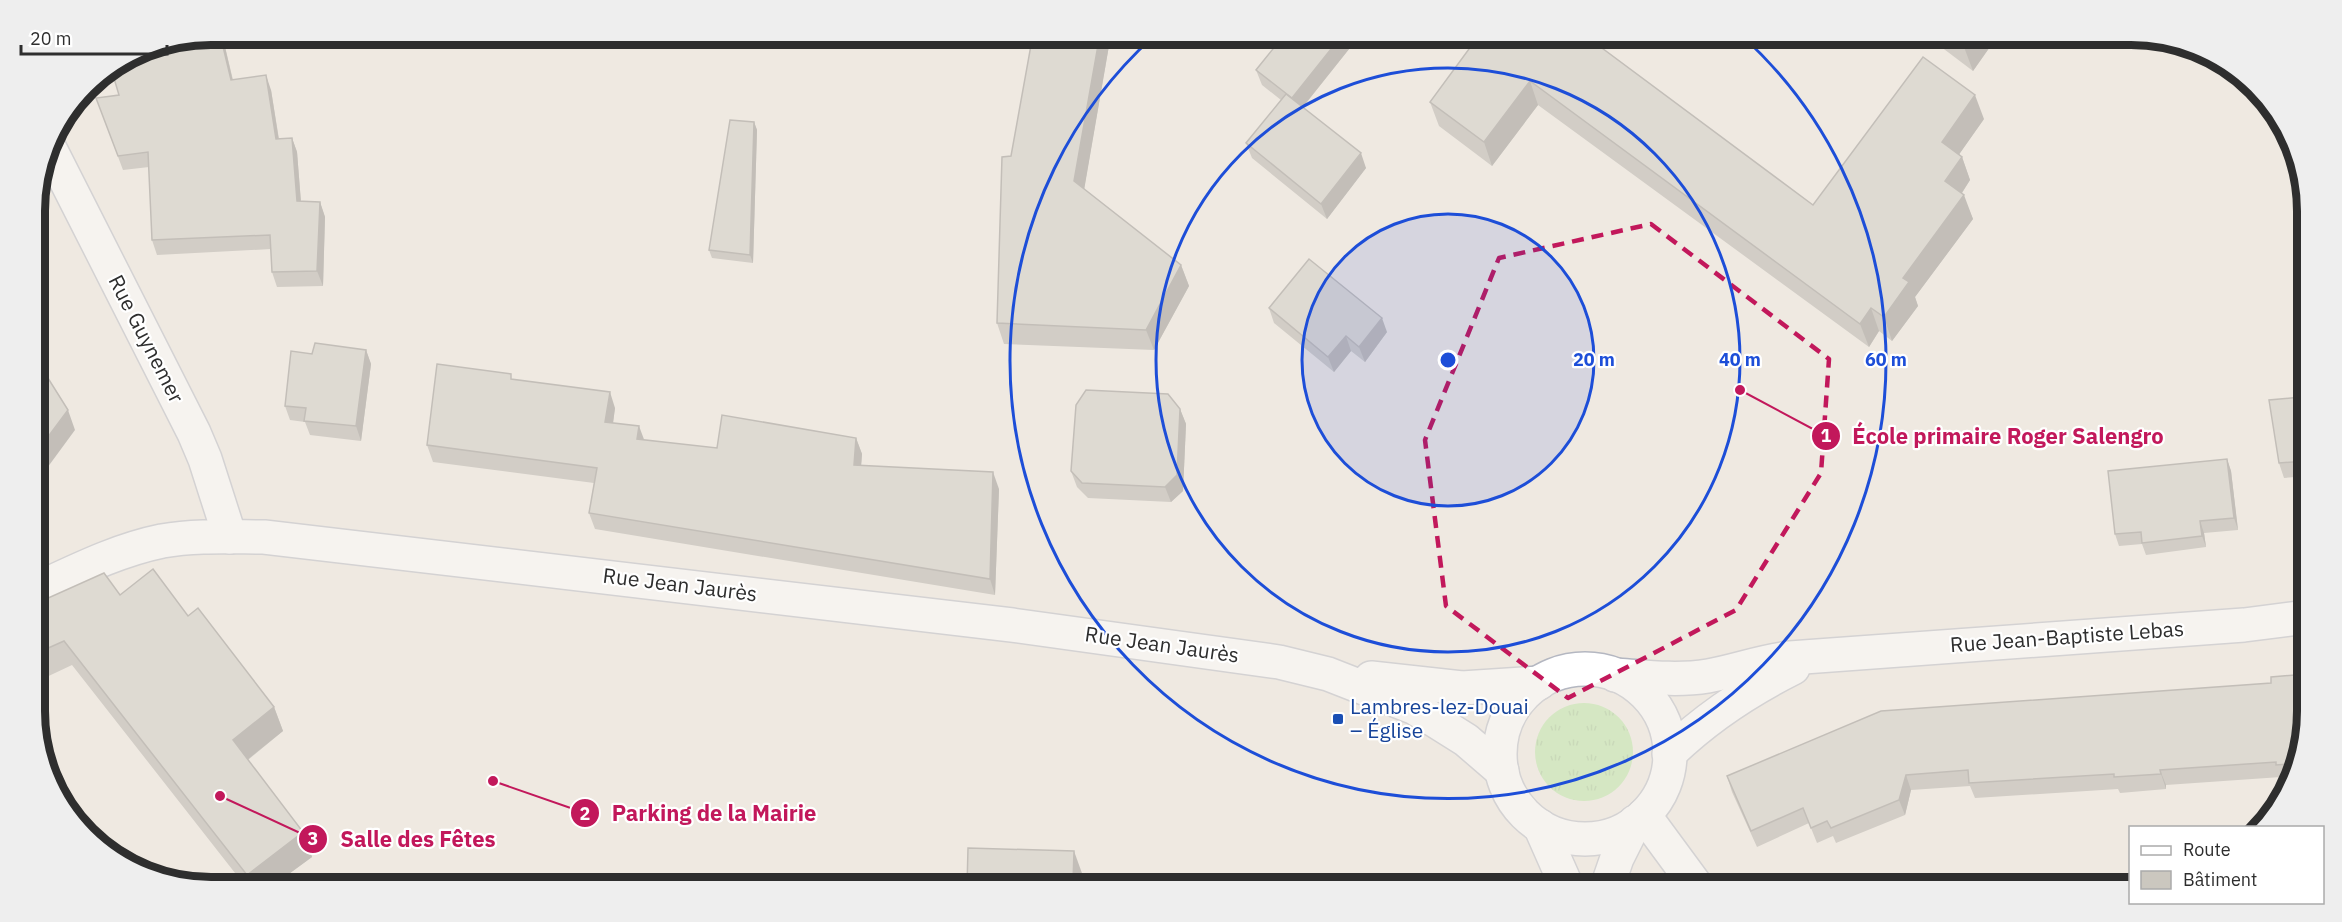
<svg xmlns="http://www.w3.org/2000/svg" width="2342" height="922" viewBox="0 0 2342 922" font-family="'IBM Plex Sans',sans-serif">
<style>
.grass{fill:url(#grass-tufts)}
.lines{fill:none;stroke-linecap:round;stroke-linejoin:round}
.street-casing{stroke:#b4b7c1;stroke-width:36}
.secondary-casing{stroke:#b4b7c1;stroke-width:36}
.street{stroke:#fff;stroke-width:33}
.secondary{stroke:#fff;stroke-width:33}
.wall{fill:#afaba4}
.shaded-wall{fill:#8e8b86}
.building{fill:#cbc7bf;stroke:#8e8b86;stroke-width:1.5}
.marked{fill:none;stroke:#c2185b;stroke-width:4.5;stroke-dasharray:12 8;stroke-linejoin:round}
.ring{fill:none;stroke:#1d4ed8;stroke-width:3}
.transit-dot{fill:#1a4fb4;stroke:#fff;stroke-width:2}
.labels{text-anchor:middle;stroke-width:4.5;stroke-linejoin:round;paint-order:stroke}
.street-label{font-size:21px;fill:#2e2e2e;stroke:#fff}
.transit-label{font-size:21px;fill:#164399;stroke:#fff;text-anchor:start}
.rim{fill:none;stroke:#2e2e2e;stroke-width:8}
.centre{fill:#1d4ed8;stroke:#fff;stroke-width:3}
.ring-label{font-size:18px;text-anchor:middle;font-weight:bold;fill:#1d4ed8;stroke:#fff;stroke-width:4.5;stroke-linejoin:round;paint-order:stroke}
.leader{fill:none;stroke:#c2185b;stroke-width:2}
.callout-dot{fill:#c2185b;stroke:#fff;stroke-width:2}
.mark-label{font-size:18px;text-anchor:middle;font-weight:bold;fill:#fff}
.callout-label{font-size:22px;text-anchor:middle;font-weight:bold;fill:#c2185b;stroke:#fff;stroke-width:4.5;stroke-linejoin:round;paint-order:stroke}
</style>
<defs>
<pattern id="grass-tufts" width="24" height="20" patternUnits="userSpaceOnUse" patternTransform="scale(1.5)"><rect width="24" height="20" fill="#b6e59e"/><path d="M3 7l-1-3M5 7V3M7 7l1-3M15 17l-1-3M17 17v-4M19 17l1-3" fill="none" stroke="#9dc588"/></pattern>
</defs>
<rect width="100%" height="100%" fill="#efe9e1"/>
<circle class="grass" cx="1584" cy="752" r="49"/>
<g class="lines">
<defs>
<polyline id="street" points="1644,815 1697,887"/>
<g id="secondary">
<polyline points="49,147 194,433 205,459 230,537"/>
<path d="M37 589C78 570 118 550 162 541 196 535 231 537 264 537L1012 625 1279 662 1328 674 1415 708 1466 740 1502 771"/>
<circle cx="1585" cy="754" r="85"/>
<path d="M1615 675C1645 677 1677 681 1708 676 1736 671 1762 661 1790 658L2244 625 2307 617"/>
<polyline points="1371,678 1462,688 1539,683"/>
<path d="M1669 754C1707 717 1747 691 1793 668"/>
<polyline points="1540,826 1567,887"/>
<polyline points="1607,887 1617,858 1635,822"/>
</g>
</defs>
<use href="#street" class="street-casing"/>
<use href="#secondary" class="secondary-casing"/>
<use href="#street" class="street"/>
<use href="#secondary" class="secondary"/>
</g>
<g class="wall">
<polygon points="222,34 233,80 271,90 279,139 292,138 297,152 301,202 320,202 325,217 323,286 277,287 272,272 271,249 157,255 152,240 149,167 123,170 96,98 119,95"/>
<polygon points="1111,34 1084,189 1181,265 1189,286 1154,350 1004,344 997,323 1011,156"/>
<polygon points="1285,34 1361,34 1303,107 1366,168 1327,219 1252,158 1246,143 1281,100 1262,85 1256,70"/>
<polygon points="1480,34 1813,205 1984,119 1959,154 1962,157 1970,180 1962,193 1973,219 1915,297 1918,306 1892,341 1879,331 1869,347 1538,105 1492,166 1439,126 1430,102"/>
<polygon points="1924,34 1999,34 1973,71"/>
<polygon points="754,122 757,130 753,263 712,258 709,250"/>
<polygon points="1269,308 1387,332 1365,362 1351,351 1334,372 1274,323"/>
<polygon points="366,350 371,364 361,441 310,435 305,422 290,420 285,406 312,354"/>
<polygon points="513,379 615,408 613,423 644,440 717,448 856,438 862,454 861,465 999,489 995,595 595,529 589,513 594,483 433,462 427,445"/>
<polygon points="2307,387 2307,476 2284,478 2279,463 2301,397"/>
<polygon points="1180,409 1186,424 1183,491 1171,502 1088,498 1077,487 1071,471"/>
<polygon points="2227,459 2231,471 2238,530 2204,533 2206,547 2146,555 2142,544 2119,546 2115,534"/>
<polygon points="120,595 188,616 274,707 283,731 248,760 303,832 312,857 271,887 246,887 72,665 38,681 37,603"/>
<polygon points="2307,711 2298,768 2292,780 2282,780 2281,777 2166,785 2166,789 2120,793 2118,789 1975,798 1970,786 1911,790 1905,815 1836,843 1833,836 1817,843 1809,823 1757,847 1732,792 1727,776"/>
</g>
<g class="shaded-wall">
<polygon points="220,34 222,34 236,95 231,80"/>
<polygon points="1100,34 1111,34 1082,202 1074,181"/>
<polygon points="1343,34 1361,34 1298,113 1292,98"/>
<polygon points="1974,34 1999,34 1973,71 1964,47"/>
<polygon points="266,75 271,90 281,154 276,139"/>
<polygon points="1530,81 1538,105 1492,166 1484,142"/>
<polygon points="1975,95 1984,119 1951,166 1942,142"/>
<polygon points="754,122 757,130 753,263 750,255"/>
<polygon points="292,138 297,152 302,216 297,201"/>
<polygon points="1361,153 1366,168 1327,219 1321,204"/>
<polygon points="1962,157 1970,180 1954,205 1945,181"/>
<polygon points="1964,195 1973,219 1915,297 1918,306 1892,341 1884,317 1903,278"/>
<polygon points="320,202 325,217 323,286 317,271"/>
<polygon points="1181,265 1189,286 1154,350 1146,330"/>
<polygon points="1871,308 1879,331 1869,347 1860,324"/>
<polygon points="1382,318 1387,332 1365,362 1359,347"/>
<polygon points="1346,336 1351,351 1334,372 1328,357"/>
<polygon points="366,350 371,364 361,441 356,426"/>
<polygon points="610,392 615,408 611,438 605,422"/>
<polygon points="1180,409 1186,424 1183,491 1171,502 1165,487"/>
<polygon points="68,410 75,430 39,479 36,472 36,453"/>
<polygon points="639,426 645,442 637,439"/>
<polygon points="856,438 862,454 860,481 854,465"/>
<polygon points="2227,459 2231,471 2238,530 2234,518"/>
<polygon points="993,472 999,489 995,595 990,579"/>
<polygon points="2200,521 2204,533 2206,547 2202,536"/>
<polygon points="274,707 283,731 242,764 233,740"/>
<polygon points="2160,770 2166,785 2166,789 2161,774"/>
<polygon points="1906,775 1911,790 1905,815 1899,800"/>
<polygon points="303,832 312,857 271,887 251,887 247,875"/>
<polygon points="1074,851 1083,876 1084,887 1075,887 1073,882"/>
</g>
<g class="building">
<polygon points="211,34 220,34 231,80 266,75 276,139 292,138 297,201 320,202 317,271 272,272 270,235 152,240 148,152 118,156 96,98 119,95 111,68 144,48"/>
<polygon points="1033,34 1100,34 1074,181 1181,265 1146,330 997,323 1002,157 1011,156"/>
<polygon points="1285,34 1343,34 1292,98 1256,70"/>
<polygon points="1480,34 1583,34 1813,205 1923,57 1975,95 1942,142 1962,157 1945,181 1964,195 1903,278 1909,282 1884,317 1871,308 1860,324 1530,81 1484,142 1430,102"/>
<polygon points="1947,34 1974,34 1964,47"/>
<polygon points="1286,94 1361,153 1321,204 1246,143"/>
<polygon points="730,120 754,122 750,255 709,250"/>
<polygon points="1309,259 1382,318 1359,347 1346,336 1328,357 1269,308"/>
<polygon points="315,343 366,350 356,426 304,421 306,408 285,406 291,351 312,354"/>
<polygon points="36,359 68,410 36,453"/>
<polygon points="437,364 511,374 511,379 610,392 605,422 639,426 637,439 717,448 722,415 856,438 854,465 993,472 990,579 589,513 597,468 427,445"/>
<polygon points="2301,387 2307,387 2307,461 2279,463 2269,400 2301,397"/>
<polygon points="1086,390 1168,394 1180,409 1177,475 1165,487 1082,483 1071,471 1076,405"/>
<polygon points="2227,459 2234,518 2200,521 2202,536 2142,543 2141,532 2115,534 2108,471"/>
<polygon points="153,569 188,616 198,608 274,707 233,740 303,832 247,875 64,641 37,653 37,603 104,573 120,595"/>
<polygon points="2307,674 2307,711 2299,763 2276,765 2276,762 2160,770 2161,774 2114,777 2114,774 1969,783 1968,770 1906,775 1899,800 1831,828 1827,821 1811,828 1803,808 1751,831 1727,776 1881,711 2271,683 2271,677"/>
<polygon points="968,848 1074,851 1073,882 1082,882 1081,887 967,887"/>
</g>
<path d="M0 0H2342V922H0ZM1651 224 1829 359 1821 473 1736 610 1568 698 1446 606 1425 440 1499 258Z" fill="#efe9e1" fill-opacity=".55" fill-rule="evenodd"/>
<path class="marked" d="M1651 224 1829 359 1821 473 1736 610 1568 698 1446 606 1425 440 1499 258Z"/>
<circle cx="1448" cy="360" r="146" fill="#1d4ed8" fill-opacity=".12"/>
<g class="ring">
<circle cx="1448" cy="360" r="146"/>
<circle cx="1448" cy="360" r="292"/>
<path d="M1741 35A438 438 0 1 1 1155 35"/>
</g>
<rect class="transit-dot" x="1332" y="713" width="12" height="12" rx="3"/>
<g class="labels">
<g class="street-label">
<text transform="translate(146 339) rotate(63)" y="7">Rue Guynemer</text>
<text transform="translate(680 585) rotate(7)" y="7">Rue Jean Jaurès</text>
<text transform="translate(2067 637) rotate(-4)" y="7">Rue Jean-Baptiste Lebas</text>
<text transform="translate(1162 645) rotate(8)" y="7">Rue Jean Jaurès</text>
</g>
<g class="transit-label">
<text x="1350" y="714">Lambres-lez-Douai<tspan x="1350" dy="24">– Église</tspan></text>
</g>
</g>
<path d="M0 0H2342V922H0ZM211 45H2131A166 166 0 0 1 2297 211V711A166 166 0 0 1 2131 877H211A166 166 0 0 1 45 711V211A166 166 0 0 1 211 45Z" fill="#eee" fill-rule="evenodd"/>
<path class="rim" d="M211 45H2131A166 166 0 0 1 2297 211V711A166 166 0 0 1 2131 877H211A166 166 0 0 1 45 711V211A166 166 0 0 1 211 45Z"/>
<circle cx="1448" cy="360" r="9" class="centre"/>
<g class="ring-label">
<text x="1594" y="366">20 m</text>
<text x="1740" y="366">40 m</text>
<text x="1886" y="366">60 m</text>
</g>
<path class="leader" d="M1740 390L1826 436M493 781L585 813M220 796L313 839"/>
<g class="callout-dot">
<circle cx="1740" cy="390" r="6"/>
<circle cx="493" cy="781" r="6"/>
<circle cx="220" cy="796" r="6"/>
<circle cx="1826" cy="436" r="15"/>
<circle cx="585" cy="813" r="15"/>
<circle cx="313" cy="839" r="15"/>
</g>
<g class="mark-label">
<text x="1826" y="442">1</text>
<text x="585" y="820">2</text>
<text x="313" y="845">3</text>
</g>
<g class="callout-label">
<text x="2008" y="444">École primaire Roger Salengro</text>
<text x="714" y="821">Parking de la Mairie</text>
<text x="418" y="847">Salle des Fêtes</text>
</g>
<rect x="2129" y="826" width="195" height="78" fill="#ffffff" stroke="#ababab" stroke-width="1.5"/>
<rect x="2141" y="846" width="30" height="9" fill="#ffffff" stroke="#ababab" stroke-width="1.5"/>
<text x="2183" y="856" font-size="18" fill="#2e2e2e">Route</text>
<rect x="2141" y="871" width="30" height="18" fill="#cbc7bf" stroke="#ababab" stroke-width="1.5"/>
<text x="2183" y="886" font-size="18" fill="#2e2e2e">Bâtiment</text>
<path d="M21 45v9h146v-9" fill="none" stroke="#2e2e2e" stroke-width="3"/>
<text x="30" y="45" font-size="18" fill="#2e2e2e" stroke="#ffffff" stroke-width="4.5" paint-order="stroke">20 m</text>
</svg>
